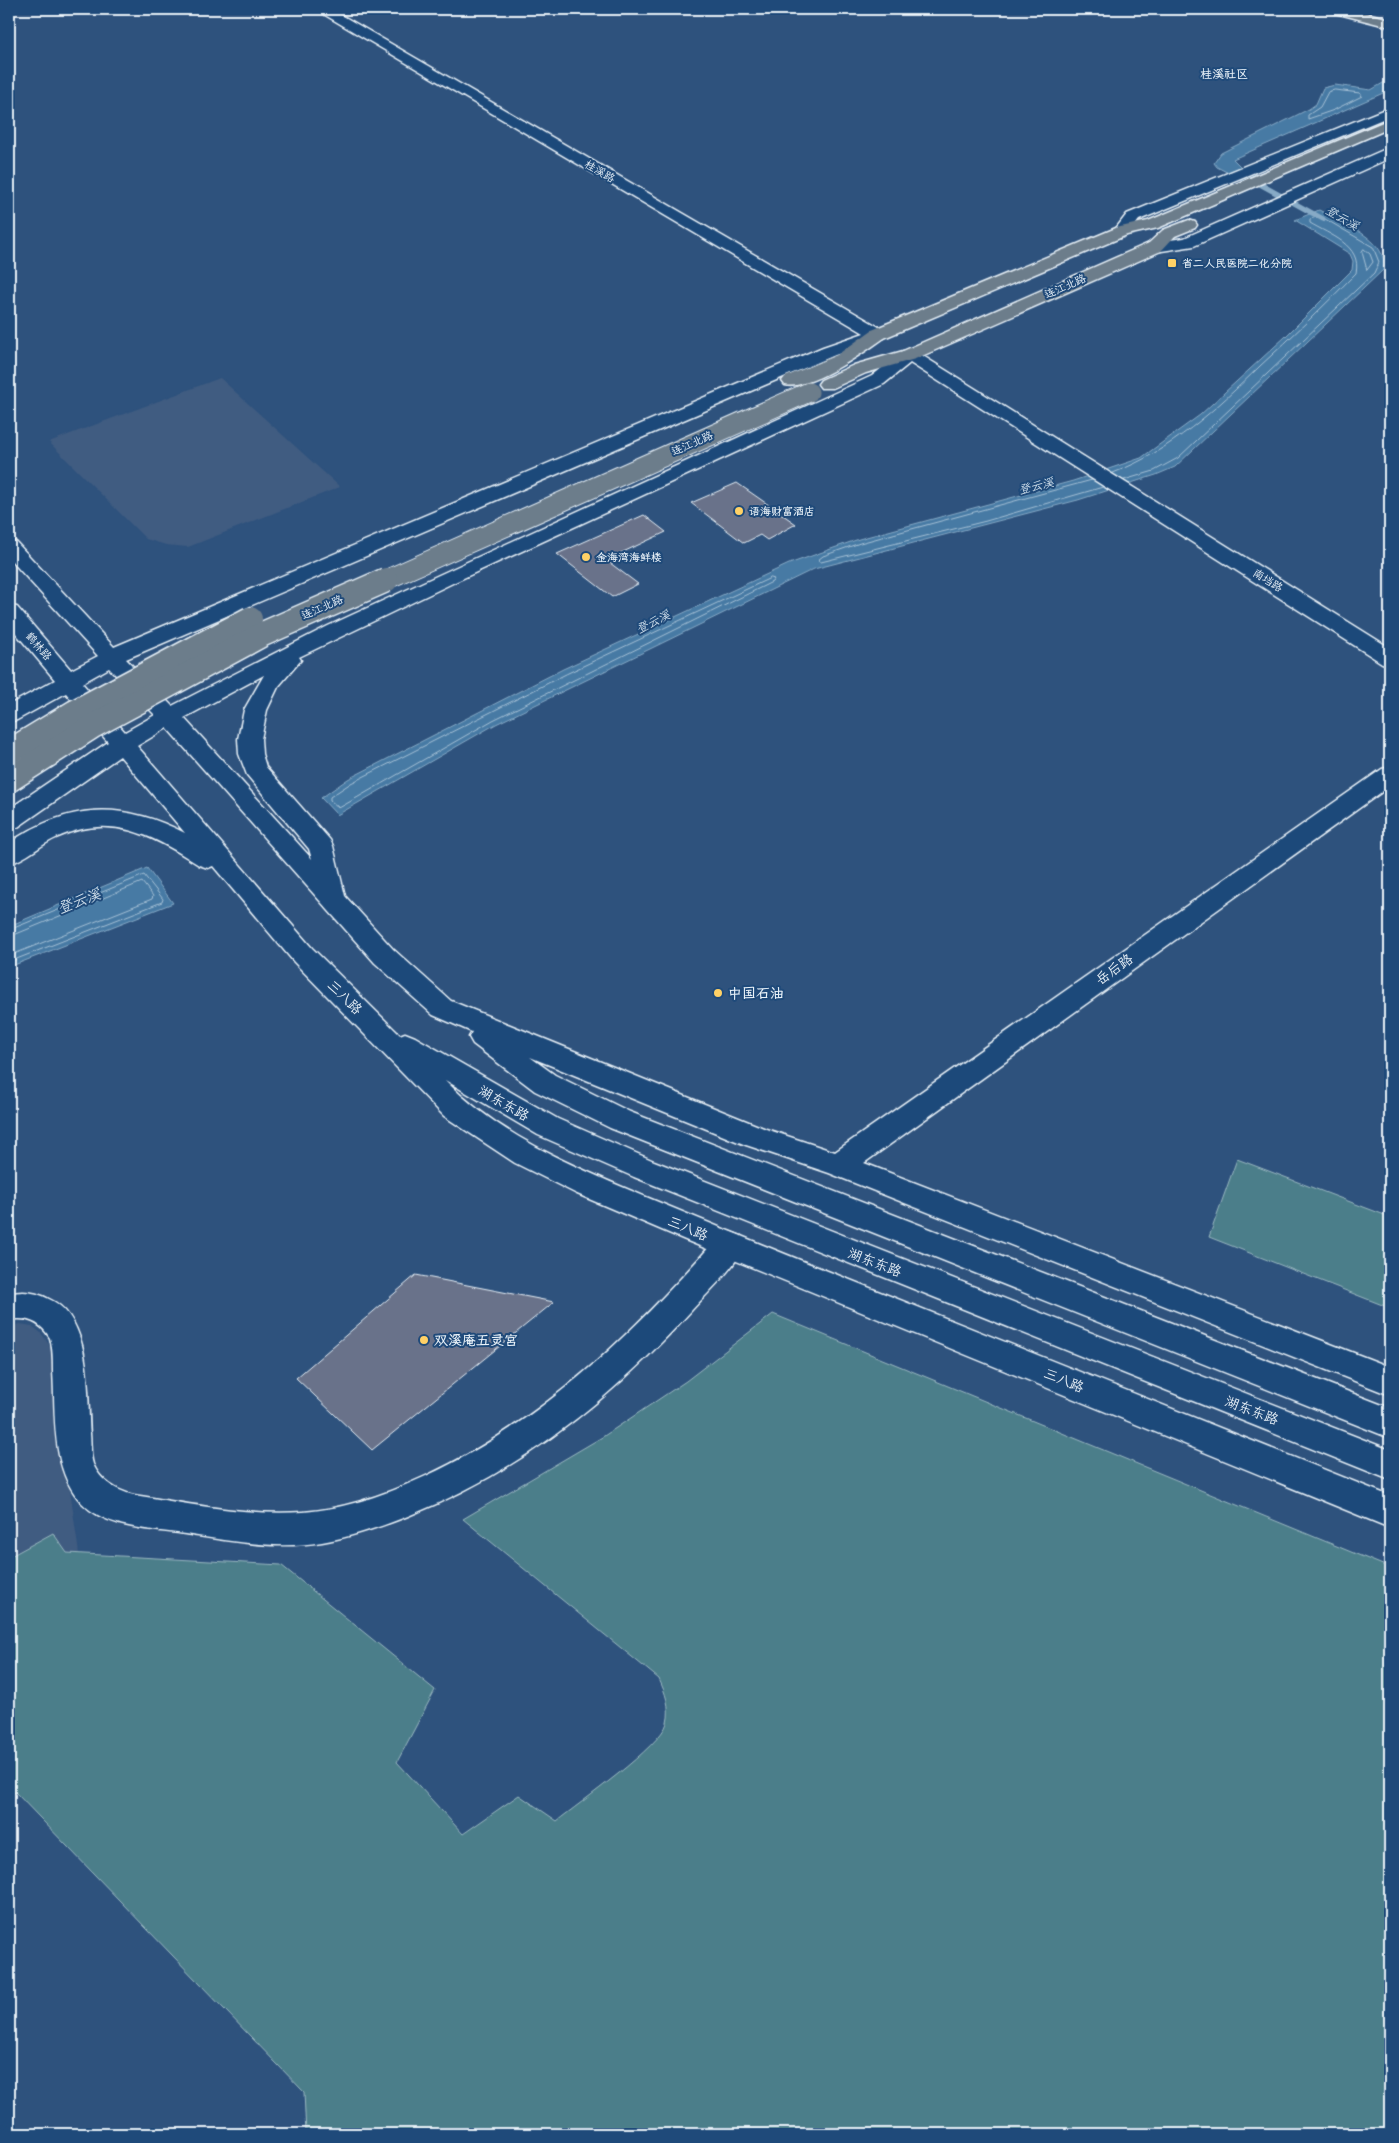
<svg xmlns="http://www.w3.org/2000/svg" width="1399" height="2143" viewBox="0 0 1399 2143" font-family="Sriracha,'LXGW WenKai TC',sans-serif">
<style>
.built{fill:#405c81}
.green{fill:#4c7e8a;stroke:#9ab8c1}
.water{fill:#467aa4;stroke:#87aac6}
.lines{fill:none;stroke-linecap:round;stroke-linejoin:round}
.shore{stroke:#a7c1d6;stroke-width:1}
.stream{stroke:#87aac6;stroke-width:5}
.building{fill:#69728a;stroke:#e8f1f8}
.street-casing{stroke:#e8f1f8;stroke-width:3}
.secondary-casing{stroke:#e8f1f8;stroke-width:3}
.primary-casing{stroke:#e8f1f8;stroke-width:3}
.highway-casing{stroke:#e8f1f8;stroke-width:3}
.street{fill:#1f4a7a;fill-rule:evenodd}
.secondary{fill:#1f4a7a;fill-rule:evenodd}
.primary{fill:#6c7d8b;fill-rule:evenodd}
.highway{fill:#6c7d8b;fill-rule:evenodd}
.highway-bridge-far1-casing{stroke:#e8f1f8;stroke-width:21;stroke-linecap:butt}
.highway-bridge-casing{stroke:#e8f1f8;stroke-width:27;stroke-linecap:butt}
.highway-bridge-far1{stroke:#6c7d8b;stroke-width:19}
.highway-bridge{stroke:#6c7d8b;stroke-width:24}
.poi-dot{fill:#ffd166;stroke:#1f4a7a;stroke-width:2}
.labels{text-anchor:middle;stroke-width:4;stroke-linejoin:round;paint-order:stroke}
.far-street-label{font-size:11px;fill:#e8f1f8;stroke:#1f4a7a}
.far-poi-label{font-size:11px;font-weight:bold;fill:#e8f1f8;stroke:#1f4a7a;text-anchor:start}
.far-neighbourhood-label{font-size:12px;font-weight:bold;fill:#e8f1f8;stroke:#1f4a7a}
.far-water-label{font-size:12px;font-style:italic;fill:#d0dfeb;stroke:#1f4a7a}
.street-label{font-size:14px;fill:#e8f1f8;stroke:#1f4a7a}
.poi-label{font-size:14px;font-weight:bold;fill:#e8f1f8;stroke:#1f4a7a;text-anchor:start}
.water-label{font-size:15px;font-style:italic;fill:#d0dfeb;stroke:#1f4a7a}
</style>
<rect width="100%" height="100%" fill="#2e527d"/>
<filter id="ink" filterUnits="userSpaceOnUse"><feTurbulence type="fractalNoise" baseFrequency=".02" numOctaves="2"/><feDisplacementMap in="SourceGraphic" scale="10" xChannelSelector="R" yChannelSelector="G"/><feConvolveMatrix kernelMatrix="1 2 1 2 8 2 1 2 1" color-interpolation-filters="sRGB"/></filter>
<g filter="url(#ink)">
<g class="built">
<polygon points="220,378 340,487 188,547 166,545 146,539 49,442"/>
<polygon points="20,1324 32,1326 41,1333 50,1346 79,1554 67,1553 53,1534 9,1557 9,1328"/>
</g>
<g class="green">
<polygon points="1237,1159 1390,1217 1390,1308 1209,1237"/>
<path d="M773 1314 1390 1568V2134H306L304 2092 15 1792 9 1798V1557L53 1533 67 1553 281 1565 435 1690 397 1762 463 1834 519 1795 557 1821C579 1803 661 1746 667 1723 671 1707 665 1692 659 1679L463 1519 604 1436 686 1381Z"/>
</g>
<g class="water">
<polygon points="1390,79 1390,90 1233,159 1242,168 1256,174 1242,180 1217,167 1214,163 1221,153 1309,109 1316,104 1323,88 1335,85 1371,90"/>
<path d="M1319 210C1340 222 1391 240 1383 270L1175 467 1156 475 1078 500 814 569 496 724 337 815 321 798 348 779 563 669 789 564 859 539 1073 481 1141 458 1200 415 1285 337 1352 270 1353 261 1350 254 1295 220Z"/>
<polygon points="147,868 173,903 9,967 9,926"/>
</g>
<g class="lines">
<g class="shore">
<polygon points="1335,90 1360,93 1362,96 1334,110 1308,119 1308,115 1320,107 1328,92"/>
<polygon points="1364,249 1370,254 1373,262 1367,270 1362,252"/>
<path d="M1113 473C1171 451 1216 409 1260 366 1293 336 1325 305 1356 273 1362 245 1330 235 1310 223V219L1320 216 1373 247 1379 262 1374 273 1178 458 1154 471 1124 480"/>
<polyline points="1092,480 860,543 823,556 818,560 821,562 986,521 1103,487"/>
<polygon points="771,578 774,579 772,582 493,720 339,808 330,800 330,797 351,783 566,674"/>
<polyline points="9,930 144,875 163,899 162,902 9,962"/>
<polyline points="9,937 142,882 153,896 152,899 9,956"/>
</g>
<polyline class="stream" points="1238,172 1323,219"/>
</g>
<g class="building">
<polygon points="737,483 796,524 767,540 760,535 744,543 691,503"/>
<polygon points="644,515 666,532 606,560 638,584 612,597 557,554"/>
<polygon points="416,1275 554,1302 372,1450 296,1378"/>
</g>
<g class="lines">
<defs>
<path id="street" d="M730 1232 741 1236 745 1245C733 1270 709 1291 691 1311 612 1399 519 1472 408 1516 380 1527 351 1537 322 1542 276 1550 230 1541 185 1534 151 1529 107 1529 82 1503 50 1469 56 1414 53 1371 53 1360 53 1348 50 1338 40 1321 27 1317 9 1320V1294C23 1290 36 1292 49 1299 93 1319 87 1393 90 1434 91 1443 90 1455 93 1464 100 1481 117 1491 134 1495 189 1504 247 1516 303 1512 345 1509 387 1494 426 1476 544 1421 634 1333 719 1236Z"/>
<g id="secondary">
<path d="M315 9H331L884 330 887 334 884 338 835 355 126 659 172 706 328 626 872 376 903 351H915L1390 648V665L1382 663 910 363 884 384 457 581 299 657 301 660 278 687 267 710 261 739 262 754 266 767 330 840 333 846 345 896 393 949 451 1001 766 1129 835 1152 1382 769 1390 767V786L864 1163 1390 1367V1395L829 1173 746 1145 530 1057 555 1075 630 1112 1390 1408V1438L610 1128 535 1091 473 1044 469 1037 472 1032 433 1015 375 963 167 728 137 746 312 948 400 1035 405 1033 415 1037 558 1119 654 1161 1390 1450V1480L634 1177 538 1135 445 1080C500 1137 575 1167 646 1197 704 1221 762 1245 820 1268 1010 1344 1200 1420 1390 1496V1528L690 1242 575 1193 515 1163 444 1116 294 962 213 866 208 868 199 865C153 835 110 812 56 838 40 845 26 859 9 864V843C68 803 121 800 185 833L120 756 18 827 9 829V809L108 742 66 693 17 720 9 722V705L55 680 9 625V606L17 607 71 670 98 656 9 558V540L16 542 114 647 823 347 864 333ZM109 668 155 715 125 732 82 683ZM264 675 244 710 238 739 239 754 247 775 309 849 312 859 184 718Z"/>
<polygon points="1390,107 1390,116 1139,220 1128,234 1122,236 1114,231 1127,214"/>
<polygon points="1390,147 1390,158 1194,246 1155,252 1149,251 1147,247 1149,243 1184,238"/>
</g>
<polygon id="primary" points="1329,9 1351,9 1390,19 1390,27 1331,12"/>
<g id="highway">
<path d="M1390 119V128L1158 228 1127 235 884 338C865 352 808 391 785 385L782 381 785 377 837 355 872 330 1116 228 1148 221Z"/>
<polygon points="1189,220 1195,222 1197,225 1195,228 1175,236 1161,251 915,359 866,373 833,388 821,388 818,384 821,380 854,365 903,351 1149,243 1163,230"/>
</g>
</defs>
<use href="#street" class="street-casing"/>
<use href="#secondary" class="secondary-casing"/>
<use href="#primary" class="primary-casing"/>
<use href="#highway" class="highway-casing"/>
<use href="#street" class="street"/>
<use href="#secondary" class="secondary"/>
<use href="#primary" class="primary"/>
<use href="#highway" class="highway"/>
<defs>
<polyline id="highway-bridge-far1" points="383,581 809,392"/>
<g id="highway-bridge">
<polyline points="9,752 75,712 250,619"/>
<polyline points="9,780 93,726 263,634 386,580"/>
</g>
</defs>
<use href="#highway-bridge-far1" class="highway-bridge-far1-casing"/>
<use href="#highway-bridge" class="highway-bridge-casing"/>
<use href="#highway-bridge-far1" class="highway-bridge-far1"/>
<use href="#highway-bridge" class="highway-bridge"/>
</g>
</g>
<g class="poi-dot">
<rect x="1167" y="258" width="10" height="10" rx="2.5"/>
<circle cx="739" cy="511" r="5"/>
<circle cx="586" cy="557" r="5"/>
<circle cx="718" cy="993" r="5"/>
<circle cx="424" cy="1340" r="5"/>
</g>
<g class="labels">
<g class="far-street-label">
<text transform="translate(600 171) rotate(30)" y="4">桂溪路</text>
<text transform="translate(1065 286) rotate(-24)" y="4">连江北路</text>
<text transform="translate(692 443) rotate(-24)" y="4">连江北路</text>
<text transform="translate(1268 580) rotate(32)" y="4">南垱路</text>
<text transform="translate(322 607) rotate(-24)" y="4">连江北路</text>
<text transform="translate(39 646) rotate(49)" y="4">鹤林路</text>
</g>
<g class="far-poi-label">
<text x="1182" y="267">省二人民医院二化分院</text>
<text x="749" y="515">语海财富酒店</text>
<text x="596" y="561">金海湾海鲜楼</text>
</g>
<g class="far-neighbourhood-label">
<text x="1224" y="78">桂溪社区</text>
</g>
<g class="far-water-label">
<text transform="translate(1342 218) rotate(30)" y="4">登云溪</text>
<text transform="translate(1036 486) rotate(-14)" y="4">登云溪</text>
<text transform="translate(653 622) rotate(-27)" y="4">登云溪</text>
</g>
<g class="street-label">
<text transform="translate(1114 969) rotate(-35)" y="5">岳后路</text>
<text transform="translate(345 997) rotate(44)" y="5">三八路</text>
<text transform="translate(504 1103) rotate(30)" y="5">湖东东路</text>
<text transform="translate(688 1228) rotate(23)" y="5">三八路</text>
<text transform="translate(875 1262) rotate(21)" y="5">湖东东路</text>
<text transform="translate(1064 1380) rotate(22)" y="5">三八路</text>
<text transform="translate(1252 1410) rotate(21)" y="5">湖东东路</text>
</g>
<g class="poi-label">
<text x="728" y="998">中国石油</text>
<text x="434" y="1345">双溪庵五灵宫</text>
</g>
<g class="water-label">
<text transform="translate(79 901) rotate(-21)" y="5">登云溪</text>
</g>
</g>
<rect width="1399" height="2143" fill="none" stroke="#1f4a7a" stroke-width="30"/>
<rect x="15" y="15" width="1369" height="2113" fill="none" stroke="#e8f1f8" stroke-width="2" filter="url(#ink)"/>
</svg>
